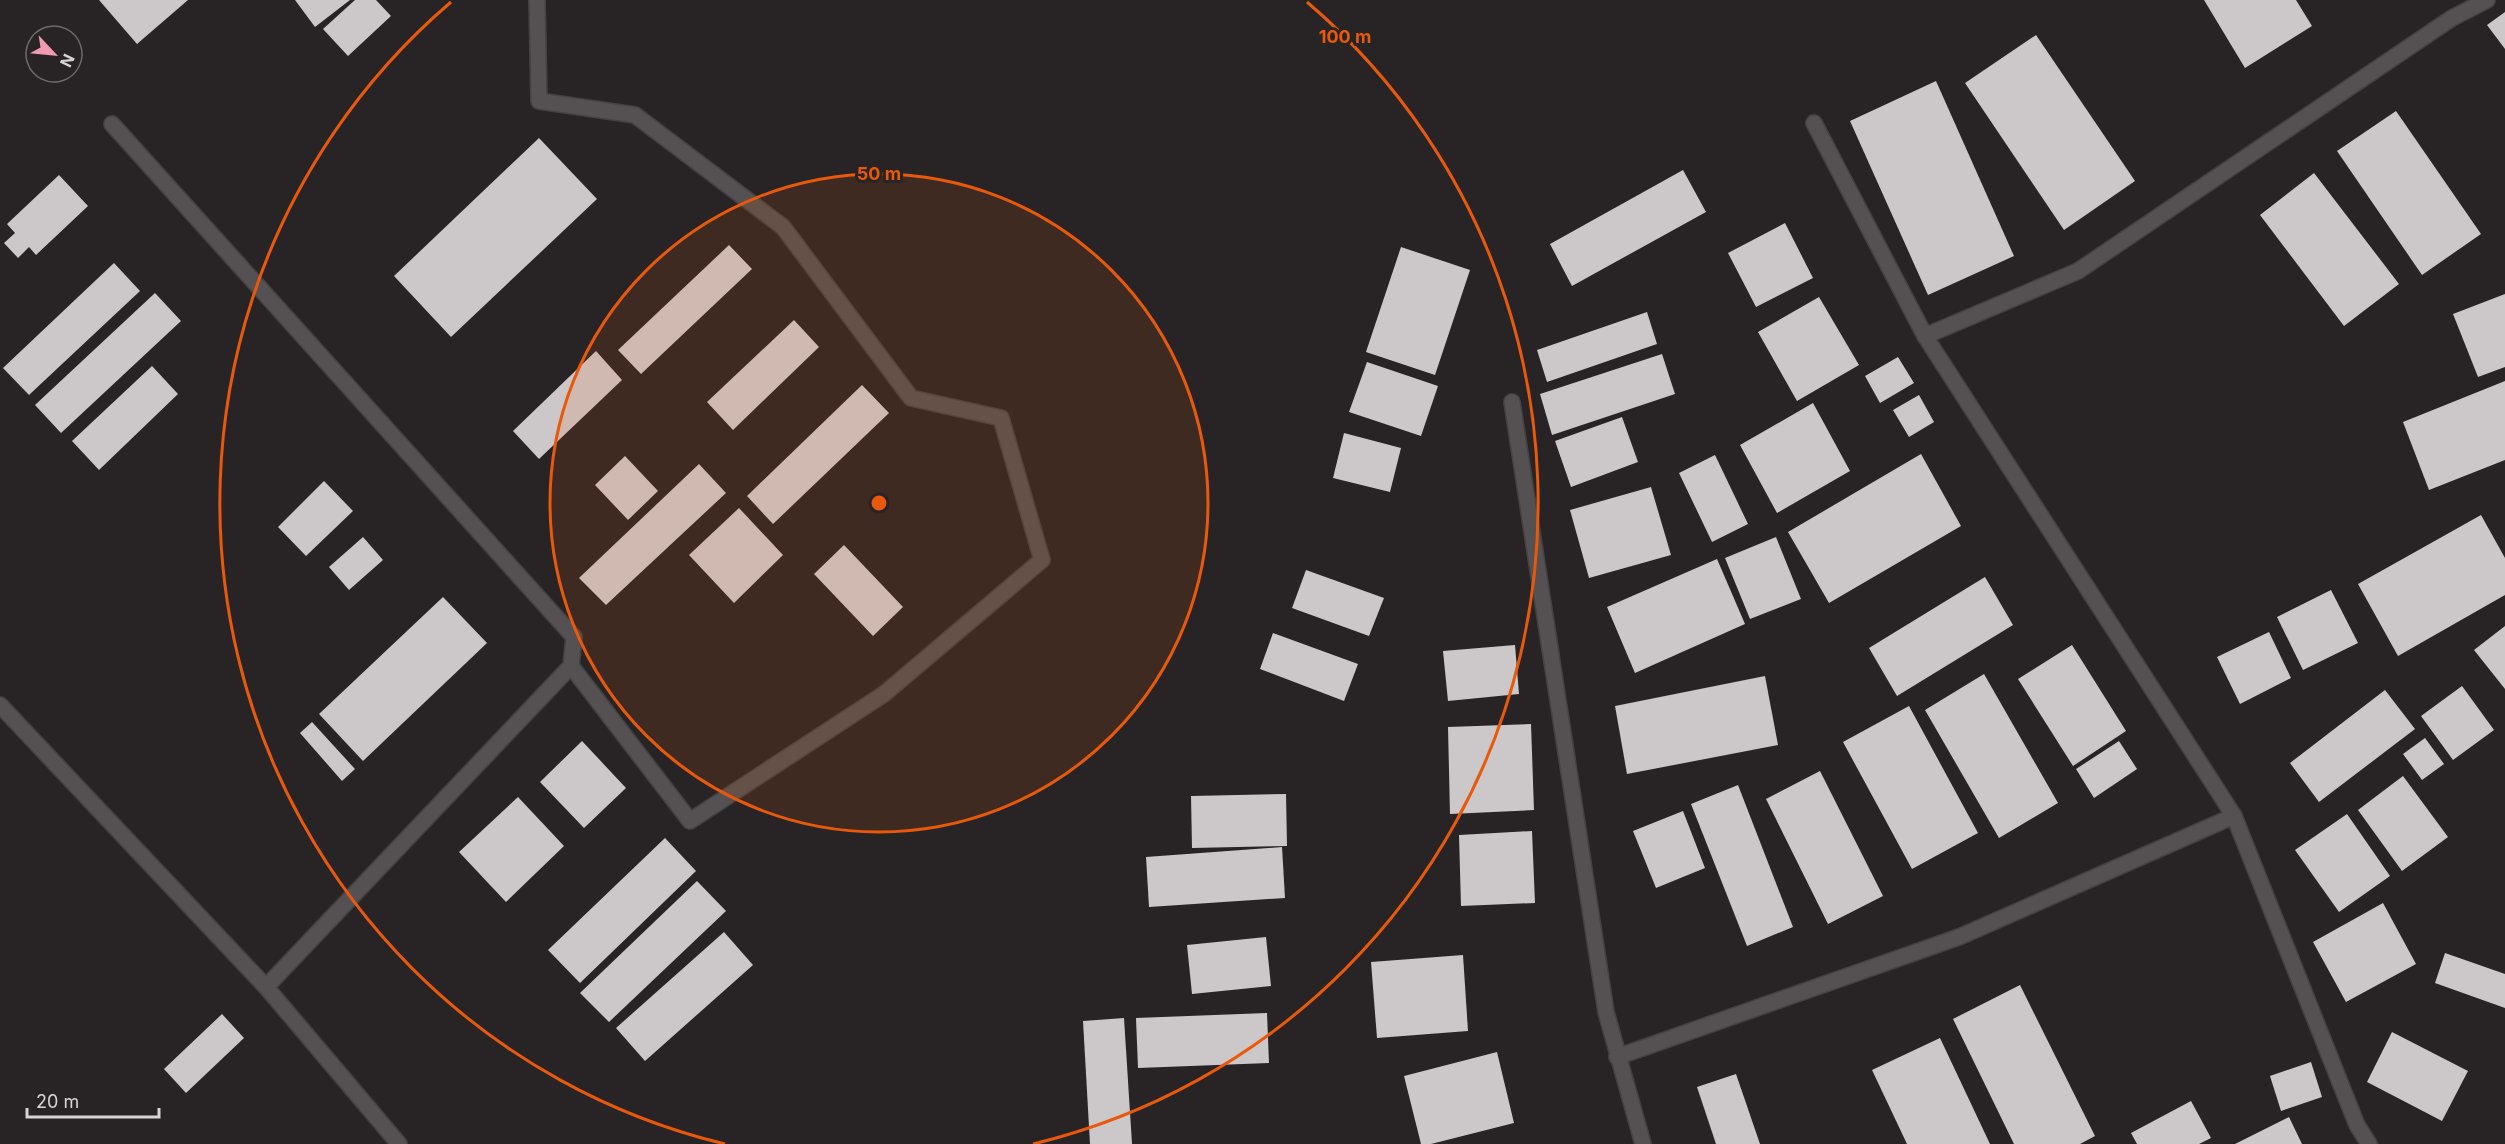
<svg xmlns="http://www.w3.org/2000/svg" width="2505" height="1144" viewBox="0 0 2505 1144" font-family="Inter,sans-serif">
<style>
.building{fill:#ccc7c8}
.lines{fill:none;stroke-linecap:round;stroke-linejoin:round}
.minor-casing{stroke:#434141;stroke-width:18}
.minor{stroke:#555051;stroke-width:15}
.ring{fill:none;stroke:#e8590c;stroke-width:3}
.centre{fill:#e8590c;stroke:#282425;stroke-width:3}
.ring-label{font-size:18px;text-anchor:middle;font-weight:bold;fill:#e8590c;stroke:#282425;stroke-width:6;stroke-linejoin:round;paint-order:stroke}
</style>
<rect width="100%" height="100%" fill="#282425"/>
<g class="building">
<polygon points="99,0 188,0 137,44"/>
<polygon points="295,0 350,0 315,27"/>
<polygon points="355,0 376,0 391,16 348,56 323,29"/>
<polygon points="2204,0 2296,0 2312,26 2245,68"/>
<polygon points="2505,12 2505,49 2487,25"/>
<polygon points="2036,35 2135,181 2064,230 1965,83"/>
<polygon points="1936,81 2014,256 1928,295 1850,121"/>
<polygon points="2396,111 2481,234 2422,275 2337,151"/>
<polygon points="539,138 597,199 451,337 394,276"/>
<polygon points="1683,170 1706,212 1572,286 1550,244"/>
<polygon points="2314,173 2399,284 2344,326 2260,215"/>
<polygon points="59,175 88,206 36,255 29,247 18,258 4,243 15,233 7,224"/>
<polygon points="1785,223 1813,278 1756,307 1728,253"/>
<polygon points="729,245 752,269 641,374 618,350"/>
<polygon points="1401,247 1470,270 1435,375 1366,352"/>
<polygon points="114,263 140,291 29,395 3,368"/>
<polygon points="155,293 181,321 61,433 35,405"/>
<polygon points="2505,294 2505,367 2478,377 2453,314"/>
<polygon points="1819,297 1859,365 1797,401 1758,332"/>
<polygon points="1647,312 1657,344 1547,382 1537,350"/>
<polygon points="794,320 819,347 733,430 707,402"/>
<polygon points="596,351 622,380 539,459 513,431"/>
<polygon points="1662,354 1675,394 1552,435 1540,394"/>
<polygon points="1898,357 1914,383 1880,403 1865,376"/>
<polygon points="1367,362 1438,386 1421,436 1349,412"/>
<polygon points="152,366 178,394 99,470 72,441"/>
<polygon points="2505,381 2505,460 2429,490 2403,422"/>
<polygon points="862,385 889,413 773,524 747,496"/>
<polygon points="1919,395 1934,422 1909,437 1893,410"/>
<polygon points="1813,403 1850,471 1777,513 1740,445"/>
<polygon points="1622,417 1638,462 1571,487 1555,441"/>
<polygon points="1344,433 1401,448 1390,492 1333,478"/>
<polygon points="1921,454 1961,526 1829,603 1788,532"/>
<polygon points="1715,455 1748,524 1712,542 1679,473"/>
<polygon points="625,456 658,491 628,520 595,485"/>
<polygon points="699,464 726,493 606,605 579,578"/>
<polygon points="324,481 353,511 306,556 278,527"/>
<polygon points="1651,487 1671,555 1589,578 1570,510"/>
<polygon points="739,508 783,555 734,603 689,555"/>
<polygon points="2481,515 2505,558 2505,595 2398,656 2358,584"/>
<polygon points="363,537 383,560 349,590 329,567"/>
<polygon points="1776,537 1801,599 1750,619 1725,558"/>
<polygon points="844,545 903,607 873,636 814,574"/>
<polygon points="1717,559 1745,624 1635,673 1607,607"/>
<polygon points="1306,570 1384,598 1369,636 1292,608"/>
<polygon points="1985,577 2013,625 1897,696 1869,648"/>
<polygon points="2331,590 2358,643 2303,670 2277,617"/>
<polygon points="443,597 487,643 363,761 319,714"/>
<polygon points="2505,626 2505,689 2474,650"/>
<polygon points="2269,632 2291,678 2240,704 2217,657"/>
<polygon points="1273,633 1358,664 1344,701 1260,669"/>
<polygon points="1515,645 1519,694 1448,701 1443,651"/>
<polygon points="2072,645 2126,731 2073,766 2018,679"/>
<polygon points="1984,674 2058,803 1999,838 1925,710"/>
<polygon points="1765,676 1778,745 1627,774 1615,706"/>
<polygon points="2462,686 2494,730 2453,760 2421,716"/>
<polygon points="2385,690 2415,729 2319,802 2290,763"/>
<polygon points="1909,706 1978,833 1912,869 1843,742"/>
<polygon points="312,722 355,769 342,781 300,733"/>
<polygon points="1531,724 1534,810 1450,814 1448,727"/>
<polygon points="2425,738 2444,764 2422,780 2403,754"/>
<polygon points="582,741 626,788 584,828 540,782"/>
<polygon points="2119,741 2137,769 2094,798 2076,769"/>
<polygon points="1820,771 1883,896 1828,924 1766,799"/>
<polygon points="2403,776 2448,837 2402,871 2358,810"/>
<polygon points="1738,785 1793,927 1747,946 1691,804"/>
<polygon points="1286,794 1287,846 1192,848 1191,796"/>
<polygon points="518,797 564,846 506,902 459,852"/>
<polygon points="1683,811 1705,868 1656,888 1633,831"/>
<polygon points="2347,814 2390,876 2339,912 2295,850"/>
<polygon points="1532,831 1535,903 1461,906 1459,835"/>
<polygon points="665,838 696,871 580,983 548,950"/>
<polygon points="1282,847 1285,898 1149,907 1146,857"/>
<polygon points="697,881 726,911 609,1022 580,993"/>
<polygon points="2383,903 2416,964 2346,1002 2313,942"/>
<polygon points="724,932 753,965 645,1061 616,1028"/>
<polygon points="1266,937 1271,986 1192,994 1187,945"/>
<polygon points="2445,953 2505,974 2505,1008 2435,983"/>
<polygon points="1463,955 1468,1031 1377,1038 1371,962"/>
<polygon points="2020,985 2095,1136 2080,1144 2014,1144 1953,1019"/>
<polygon points="1267,1013 1269,1063 1138,1068 1136,1018"/>
<polygon points="222,1014 244,1038 186,1093 164,1069"/>
<polygon points="1124,1018 1132,1144 1090,1144 1083,1021"/>
<polygon points="2392,1032 2468,1071 2442,1121 2367,1082"/>
<polygon points="1940,1038 1990,1144 1907,1144 1872,1070"/>
<polygon points="1497,1052 1514,1123 1431,1144 1421,1144 1404,1076"/>
<polygon points="2311,1062 2322,1097 2281,1111 2270,1076"/>
<polygon points="1736,1074 1760,1144 1716,1144 1697,1087"/>
<polygon points="2191,1101 2211,1138 2199,1144 2137,1144 2131,1133"/>
<polygon points="2289,1117 2302,1144 2235,1144"/>
</g>
<g class="lines">
<defs>
<g id="minor">
<polyline points="537,0 539,101 635,115 783,227 911,398 1001,418 1042,560 884,694 690,821 571,666"/>
<polyline points="1814,123 1925,336 2234,816 2357,1125 2369,1144"/>
<polyline points="112,124 574,637 571,666 266,987"/>
<polyline points="1925,336 2078,271 2452,18 2487,0"/>
<polyline points="1512,402 1606,1012 1643,1144"/>
<polyline points="0,705 266,987 399,1144"/>
<polyline points="1617,1057 1959,937 2234,816"/>
</g>
</defs>
<use href="#minor" class="minor-casing"/>
<use href="#minor" class="minor"/>
</g>
<circle cx="879" cy="503" r="329" fill="#e8590c" fill-opacity=".12"/>
<g class="ring">
<circle cx="879" cy="503" r="329"/>
<path d="M725 1144A659 659 0 0 1 451 2M1307 2A659 659 0 0 1 1033 1144"/>
</g>
<circle cx="879" cy="503" r="9" class="centre"/>
<g class="ring-label">
<text x="1345" y="43">100 m</text>
<text x="879" y="180">50 m</text>
</g>
<g transform="translate(54 54) rotate(116)"><circle r="28" fill="#282425" stroke="#6e6a6b" stroke-width="1.5"/>
<path d="M0-4.5L10 22L0 15L-10 22Z" fill="#f29aaf"/>
<text y="-9" font-size="16" font-weight="bold" text-anchor="middle" fill="#d6d4d4">N</text>
</g>
<path d="M27 1108v9h132v-9" fill="none" stroke="#d6d4d4" stroke-width="3"/>
<text x="36" y="1108" font-size="18" fill="#d6d4d4" stroke="#282425" stroke-width="4.5" paint-order="stroke">20 m</text>
</svg>
